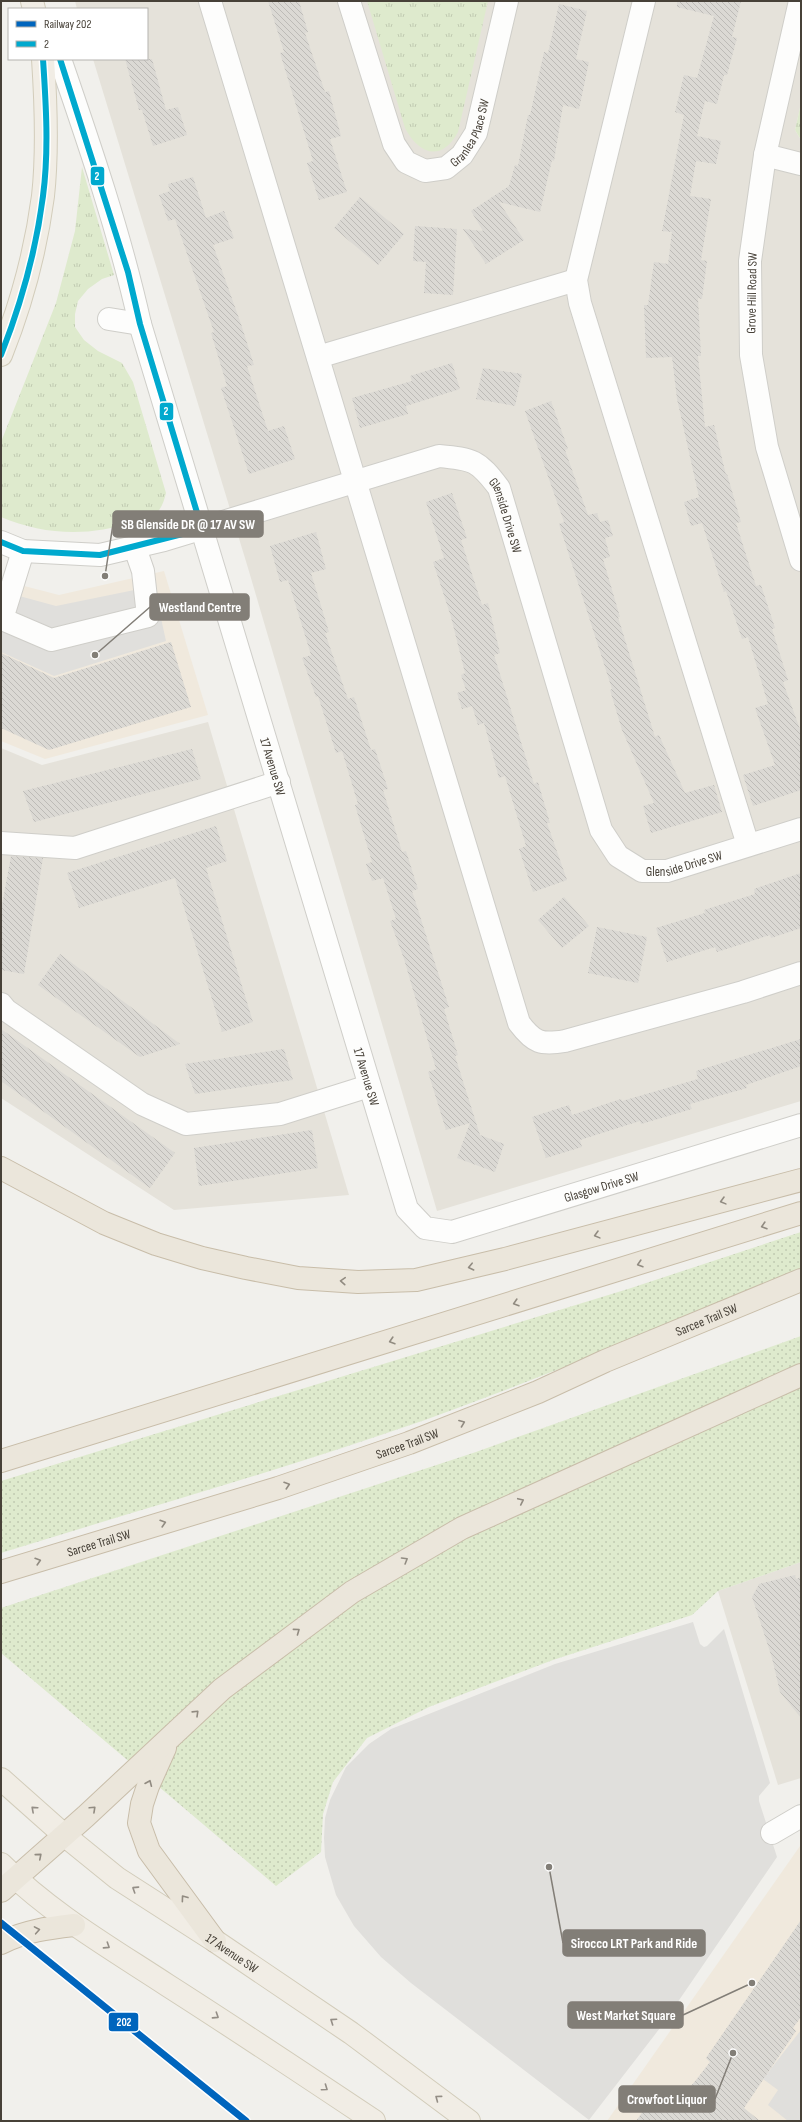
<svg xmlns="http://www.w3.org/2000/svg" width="802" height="2122" viewBox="0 0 802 2122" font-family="'Sofia Sans Condensed',sans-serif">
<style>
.residential{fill:#e5e2da}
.commercial{fill:#f0e9dd}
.grass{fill:url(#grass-dots)}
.park{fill:url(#park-tufts)}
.parking{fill:#e0dfdc}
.building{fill:url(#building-back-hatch)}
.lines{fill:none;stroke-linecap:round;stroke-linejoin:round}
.minor-casing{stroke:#cfcec9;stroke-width:24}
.major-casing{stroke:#d2ccba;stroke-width:24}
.highway-casing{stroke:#c8bda9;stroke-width:24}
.minor{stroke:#fdfdfc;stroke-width:22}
.major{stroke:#f1ede5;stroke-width:22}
.highway{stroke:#ebe6db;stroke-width:22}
.bus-1-casing{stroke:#fff;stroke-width:9}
.bus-1{stroke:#00a9ce;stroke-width:6}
.rail-1-casing{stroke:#fff;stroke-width:10}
.rail-1{stroke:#0065bd;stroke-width:7}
.oneway{stroke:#918b81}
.oneway2{stroke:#948e86}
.labels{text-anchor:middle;stroke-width:3;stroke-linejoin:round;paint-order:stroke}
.street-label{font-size:13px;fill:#474138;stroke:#fff}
.leader{fill:none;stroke:#827e77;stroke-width:1.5}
.callout-dot{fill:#827e77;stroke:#fff;stroke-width:1.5}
.callout{fill:#827e77;stroke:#827e77;stroke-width:1.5}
.callout-label{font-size:14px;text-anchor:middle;font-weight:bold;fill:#fff}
.line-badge{stroke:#fff;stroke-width:1.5}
.badge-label{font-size:11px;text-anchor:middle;font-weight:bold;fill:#fff}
</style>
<defs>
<pattern id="grass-dots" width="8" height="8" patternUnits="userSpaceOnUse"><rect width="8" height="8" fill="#deeacd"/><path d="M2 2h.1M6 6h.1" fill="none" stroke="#c0cab1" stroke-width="1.8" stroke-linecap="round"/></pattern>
<pattern id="park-tufts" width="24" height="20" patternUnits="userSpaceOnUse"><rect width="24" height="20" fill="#deeacd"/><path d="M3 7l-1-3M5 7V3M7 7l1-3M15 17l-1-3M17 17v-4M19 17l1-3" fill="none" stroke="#c0cab1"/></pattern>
<pattern id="building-back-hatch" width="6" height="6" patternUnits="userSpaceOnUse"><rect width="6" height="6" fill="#dbd9d4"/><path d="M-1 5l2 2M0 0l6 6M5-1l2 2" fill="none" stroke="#bdbbb7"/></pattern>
</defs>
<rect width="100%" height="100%" fill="#f1f0ec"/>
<g class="residential">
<polygon points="75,1 801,1 801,103 795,130 801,140 801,1101 437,1211 248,568 93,59 147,59 147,9 77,9"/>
<polygon points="208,722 349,1195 174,1210 1,1098 1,748 42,765"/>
<polygon points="801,1562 801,1778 778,1785 718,1591"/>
</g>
<g class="commercial">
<polygon points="164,571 208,715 45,759 1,741 1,580 59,595"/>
<polygon points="801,1845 801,2121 607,2121 800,1846"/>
</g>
<g class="grass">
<path d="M801 1232V1269C677 1322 552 1374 425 1420 285 1469 142 1509 1 1553V1481L628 1289Z"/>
<polygon points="801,1336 801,1562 718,1591 692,1615 553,1660 429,1707 367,1738 333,1782 323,1814 321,1852 276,1886 1,1653 1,1608 476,1452"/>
</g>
<g class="park">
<path d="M367 1H488L458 132C442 162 419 155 405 128Z"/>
<polygon points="801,103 801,140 795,130"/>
<path d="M82 167 114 275 102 279 88 289 78 301 75 314V327L84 340 98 351 122 363 133 382 166 493C164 501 161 511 153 516 147 519 139 520 133 522 89 537 43 535 1 517V442L56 303 75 231Z"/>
</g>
<g class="parking">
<polygon points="154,586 166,641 54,676 1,652 1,591 56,606"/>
<polygon points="693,1622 700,1644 704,1647 707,1646 724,1629 770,1783 759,1796 759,1801 777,1857 660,2028 589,2120 411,1983 381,1957 354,1926 336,1895 325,1857 324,1838 325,1818 330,1800 346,1767 369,1744 391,1729 555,1664"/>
<polygon points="801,2030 801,2121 788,2121 768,2105 778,2090 763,2079"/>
</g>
<g class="building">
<polygon points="268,1 299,1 308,32 305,33 325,92 329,91 341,136 330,139 347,192 319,200 307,163 313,161 280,53 284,52"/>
<polygon points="677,1 741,1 732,37 737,38 727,75 724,75 717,104 705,101 697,136 721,141 716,164 696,161 690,196 711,199 701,260 707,261 702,299 698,298 701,356 698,356 705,427 714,425 726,475 727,474 741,522 736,523 756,586 761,585 775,628 772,629 788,680 783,682 801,732 801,790 753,806 743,775 775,765 755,708 768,704 748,637 742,639 726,591 724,592 702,523 691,526 684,502 699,497 677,399 672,357 646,358 644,305 648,305 654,262 668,264 672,232 662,231 684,115 675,112 684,75 697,78 714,16 677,7"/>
<polygon points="559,4 587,11 576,59 589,62 579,109 563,105 554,161 552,160 540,212 499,202 524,240 486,264 463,229 483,231 471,211 509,186 515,165 518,166 528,115 530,115 544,52 548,53"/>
<polygon points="125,59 152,59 166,110 178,107 187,135 153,146 142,110 139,110"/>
<polygon points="193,177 206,218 224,211 234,238 213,245 241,324 254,365 247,366 268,431 284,426 295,459 249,474 221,388 227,386 211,333 214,332 175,219 168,221 159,195 170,191 168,184"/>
<polygon points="360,197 404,234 378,265 334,228"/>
<polygon points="415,226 457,229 453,295 424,293 426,262 413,261"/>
<polygon points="452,363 460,389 406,406 408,414 360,428 352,398 412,381 410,376"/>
<polygon points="483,368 522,374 515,406 476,399"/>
<polygon points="551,401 568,449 565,450 588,515 597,513 600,522 608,520 613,536 605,538 610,557 603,559 620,617 618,617 655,737 659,735 685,793 714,785 722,812 651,833 643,806 654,803 622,730 610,690 612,689 559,524 564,522 525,411"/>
<polygon points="452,493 467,538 461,540 482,605 488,603 500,653 494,655 534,784 538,782 550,823 547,823 567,880 533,892 519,849 526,846 505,776 499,778 484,723 478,725 472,706 462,709 457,693 466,690 461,675 465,673 451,617 433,562 444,558 426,502"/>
<polygon points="316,532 326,569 311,573 329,632 325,633 348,699 354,697 371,750 375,749 388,789 383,790 402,852 406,851 418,889 412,891 449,1007 444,1009 458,1055 455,1056 480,1135 504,1144 495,1172 457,1158 470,1123 446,1130 428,1072 436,1069 404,959 390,921 396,919 383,878 372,881 366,864 372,862 355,805 358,804 342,751 336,753 318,696 316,697 302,658 311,655 288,580 280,582 270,546"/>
<polygon points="171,642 191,707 49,750 1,728 1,653 54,678"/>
<polygon points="192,749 201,779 34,822 23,791"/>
<polygon points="216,826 227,861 206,868 253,1022 222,1032 175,878 79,908 67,873"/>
<polygon points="11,856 43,858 24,974 1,970 1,911"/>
<polygon points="801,873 801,928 771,938 770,935 717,952 715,947 667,962 656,928 705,913 704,910 755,894 754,889"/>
<polygon points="564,897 589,926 562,948 538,920"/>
<polygon points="597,927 647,937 638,983 588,973"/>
<polygon points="60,954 180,1044 140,1057 38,985"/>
<polygon points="1,1029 175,1153 150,1188 1,1081"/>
<polygon points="801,1039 801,1066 746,1085 747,1088 690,1104 692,1109 641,1124 640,1121 580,1140 582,1147 546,1158 532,1117 569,1105 572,1115 621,1099 622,1101 698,1079 696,1071"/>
<polygon points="284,1049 293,1080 195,1094 185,1064"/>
<polygon points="312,1130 318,1168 199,1186 194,1148"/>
<polygon points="795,1575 796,1579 801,1577 801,1718 780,1692 772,1658 752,1597 759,1584"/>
<polygon points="801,1920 801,2017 793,2028 796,2031 744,2108 760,2121 636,2121 656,2093 674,2106 696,2080 710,2062 706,2058"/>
</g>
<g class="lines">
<defs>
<g id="minor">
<path d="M210 1 519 1023C534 1043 541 1045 565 1041L743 992 801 973"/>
<path id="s1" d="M349 1 394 144 406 162 425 171 446 168 462 155 476 133 507 1"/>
<polyline points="644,1 576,280 580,303 748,845"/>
<polyline points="800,1 765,155 750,261 751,355 767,447 801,560"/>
<path id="s2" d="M60 59C90 146 120 234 140 324L407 1209 425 1228 452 1232 801 1125"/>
<polyline points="765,155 801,164"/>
<polyline points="109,319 140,324"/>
<polyline points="318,357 576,280"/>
<path id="s3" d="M1 542 23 551 100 555 164 540 439 456C473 459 478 460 499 488L601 830 618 856 642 871H667L801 829"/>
<polyline points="23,551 2,619 51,640 148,616 143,571 135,548"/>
<polyline points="1,843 75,848 279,782"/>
<polyline points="1,1004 6,1010 142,1104 186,1124 280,1114 369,1086"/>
<polyline points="772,1833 801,1816"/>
</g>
<g id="major">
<polyline points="32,1 34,9"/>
<path d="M1 355C21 305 36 249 43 196 48 151 46 104 43 59"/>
<path id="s4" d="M1 1779 64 1835 117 1878 215 1941 351 2033 469 2121"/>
<path d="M1 1864C50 1913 109 1947 167 1985 236 2029 305 2075 374 2121"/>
</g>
<g id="highway">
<polyline points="1,1168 104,1223 156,1244 202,1258 246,1268 298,1278 358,1282 416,1280 505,1259 801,1180"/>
<polyline points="1,1461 801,1213"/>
<path id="s5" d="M1 1572 278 1488 409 1443 538 1392 605 1361 801 1280"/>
<polyline points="165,1748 148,1786 142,1804 139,1823 149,1851 215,1941"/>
<polyline points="1,1891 86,1816 222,1689 352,1592 462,1528 801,1375"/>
<path d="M1 1943C25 1931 48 1928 74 1925"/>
</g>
</defs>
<use href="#minor" class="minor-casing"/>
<use href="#major" class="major-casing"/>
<use href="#highway" class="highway-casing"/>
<use href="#minor" class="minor"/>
<use href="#major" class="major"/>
<use href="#highway" class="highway"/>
<defs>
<g id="bus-1">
<polyline points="60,59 128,272 140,324 202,529"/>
<path d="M1 355C21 304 36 251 43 196 49 151 46 104 43 59"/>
<polyline points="1,542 23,551 100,555 202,529"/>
</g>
</defs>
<use href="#bus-1" class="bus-1-casing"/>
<use href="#bus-1" class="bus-1"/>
<defs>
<polyline id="rail-1" points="1,1923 246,2121"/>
</defs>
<use href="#rail-1" class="rail-1-casing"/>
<use href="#rail-1" class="rail-1"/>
</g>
<defs><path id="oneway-chevron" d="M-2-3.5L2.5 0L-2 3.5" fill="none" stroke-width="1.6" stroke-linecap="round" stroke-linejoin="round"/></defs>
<g class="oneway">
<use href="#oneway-chevron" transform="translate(723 1201) rotate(165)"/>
<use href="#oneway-chevron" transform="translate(764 1226) rotate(163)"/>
<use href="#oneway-chevron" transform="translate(597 1235) rotate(165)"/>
<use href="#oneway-chevron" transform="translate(640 1264) rotate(163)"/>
<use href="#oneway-chevron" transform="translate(471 1267) rotate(167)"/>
<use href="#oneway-chevron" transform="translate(343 1281) rotate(-176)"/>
<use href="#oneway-chevron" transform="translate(516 1303) rotate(163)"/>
<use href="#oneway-chevron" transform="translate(392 1341) rotate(163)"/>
<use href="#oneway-chevron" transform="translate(462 1423) rotate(-21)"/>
<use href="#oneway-chevron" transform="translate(287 1485) rotate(-18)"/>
<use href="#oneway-chevron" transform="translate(521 1501) rotate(-25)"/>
<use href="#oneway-chevron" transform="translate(163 1523) rotate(-17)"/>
<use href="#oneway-chevron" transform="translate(405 1560) rotate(-31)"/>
<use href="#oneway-chevron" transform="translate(38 1561) rotate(-17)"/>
<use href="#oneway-chevron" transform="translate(297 1631) rotate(-36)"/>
<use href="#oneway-chevron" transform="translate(196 1713) rotate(-44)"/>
<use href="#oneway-chevron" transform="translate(149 1783) rotate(-67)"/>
<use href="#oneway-chevron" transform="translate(93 1809) rotate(-43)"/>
<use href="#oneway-chevron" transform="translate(39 1856) rotate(-41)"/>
<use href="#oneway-chevron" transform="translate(184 1898) rotate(-126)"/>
<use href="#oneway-chevron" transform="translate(37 1930) rotate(-10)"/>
</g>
<g class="oneway2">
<use href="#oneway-chevron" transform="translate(34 1809) rotate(-138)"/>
<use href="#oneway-chevron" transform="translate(135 1889) rotate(-147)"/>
<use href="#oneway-chevron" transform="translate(107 1946) rotate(33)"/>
<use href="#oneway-chevron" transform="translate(216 2016) rotate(33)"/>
<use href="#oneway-chevron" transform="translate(333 2021) rotate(-146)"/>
<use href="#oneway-chevron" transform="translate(325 2088) rotate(35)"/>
<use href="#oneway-chevron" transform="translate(438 2098) rotate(-143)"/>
</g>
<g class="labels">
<g class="street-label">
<text dy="5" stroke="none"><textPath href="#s1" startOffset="258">Granlea Place SW</textPath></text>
<text transform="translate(751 293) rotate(-89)" y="5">Grove Hill Road SW</text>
<text dy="5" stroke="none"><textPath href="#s3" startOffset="554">Glenside Drive SW</textPath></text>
<text dy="5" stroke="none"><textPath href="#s2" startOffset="739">17 Avenue SW</textPath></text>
<text dy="5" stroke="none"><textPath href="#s3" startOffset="985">Glenside Drive SW</textPath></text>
<text dy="5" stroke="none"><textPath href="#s2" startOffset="1063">17 Avenue SW</textPath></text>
<text dy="5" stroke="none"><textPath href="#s2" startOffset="1411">Glasgow Drive SW</textPath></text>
<text dy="5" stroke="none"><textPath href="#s5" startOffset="750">Sarcee Trail SW</textPath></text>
<text dy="5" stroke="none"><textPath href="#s5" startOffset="426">Sarcee Trail SW</textPath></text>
<text dy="5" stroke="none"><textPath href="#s5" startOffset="102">Sarcee Trail SW</textPath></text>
<text dy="5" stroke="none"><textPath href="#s4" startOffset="290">17 Avenue SW</textPath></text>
</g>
</g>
<path class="leader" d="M105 576L113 524M95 655L150 607M549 1867L563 1943M752 1983L683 2015M733 2053L715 2099"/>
<g class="callout-dot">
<circle cx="105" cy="576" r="4"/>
<circle cx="95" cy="655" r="4"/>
<circle cx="549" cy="1867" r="4"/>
<circle cx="752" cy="1983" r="4"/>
<circle cx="733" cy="2053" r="4"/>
</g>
<g class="callout">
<rect x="113" y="511" width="150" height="26" rx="4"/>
<rect x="150" y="594" width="99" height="26" rx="4"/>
<rect x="563" y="1930" width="142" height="26" rx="4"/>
<rect x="568" y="2002" width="115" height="26" rx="4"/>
<rect x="619" y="2086" width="96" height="26" rx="4"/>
</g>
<g class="callout-label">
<text x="188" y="529">SB Glenside DR @ 17 AV SW</text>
<text x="200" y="612">Westland Centre</text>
<text x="634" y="1948">Sirocco LRT Park and Ride</text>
<text x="626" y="2020">West Market Square</text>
<text x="667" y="2104">Crowfoot Liquor</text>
</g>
<g class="line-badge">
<rect x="90" y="166" width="15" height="20" rx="4" fill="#00a9ce"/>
<rect x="159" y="402" width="15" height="19" rx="4" fill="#00a9ce"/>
<rect x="108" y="2012" width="31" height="20" rx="4" fill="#0065bd"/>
</g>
<g class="badge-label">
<text x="97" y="180">2</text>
<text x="166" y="415">2</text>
<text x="124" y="2026">202</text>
</g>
<rect width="802" height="2122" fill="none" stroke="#474138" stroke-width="4"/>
<rect x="8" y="8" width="140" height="52" fill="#ffffff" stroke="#b5b3af"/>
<rect x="16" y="21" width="20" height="6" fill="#0065bd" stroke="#b5b3af"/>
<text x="44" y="28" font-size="12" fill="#474138">Railway 202</text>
<rect x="16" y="41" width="20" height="6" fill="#00a9ce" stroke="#b5b3af"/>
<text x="44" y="48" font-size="12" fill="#474138">2</text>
</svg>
